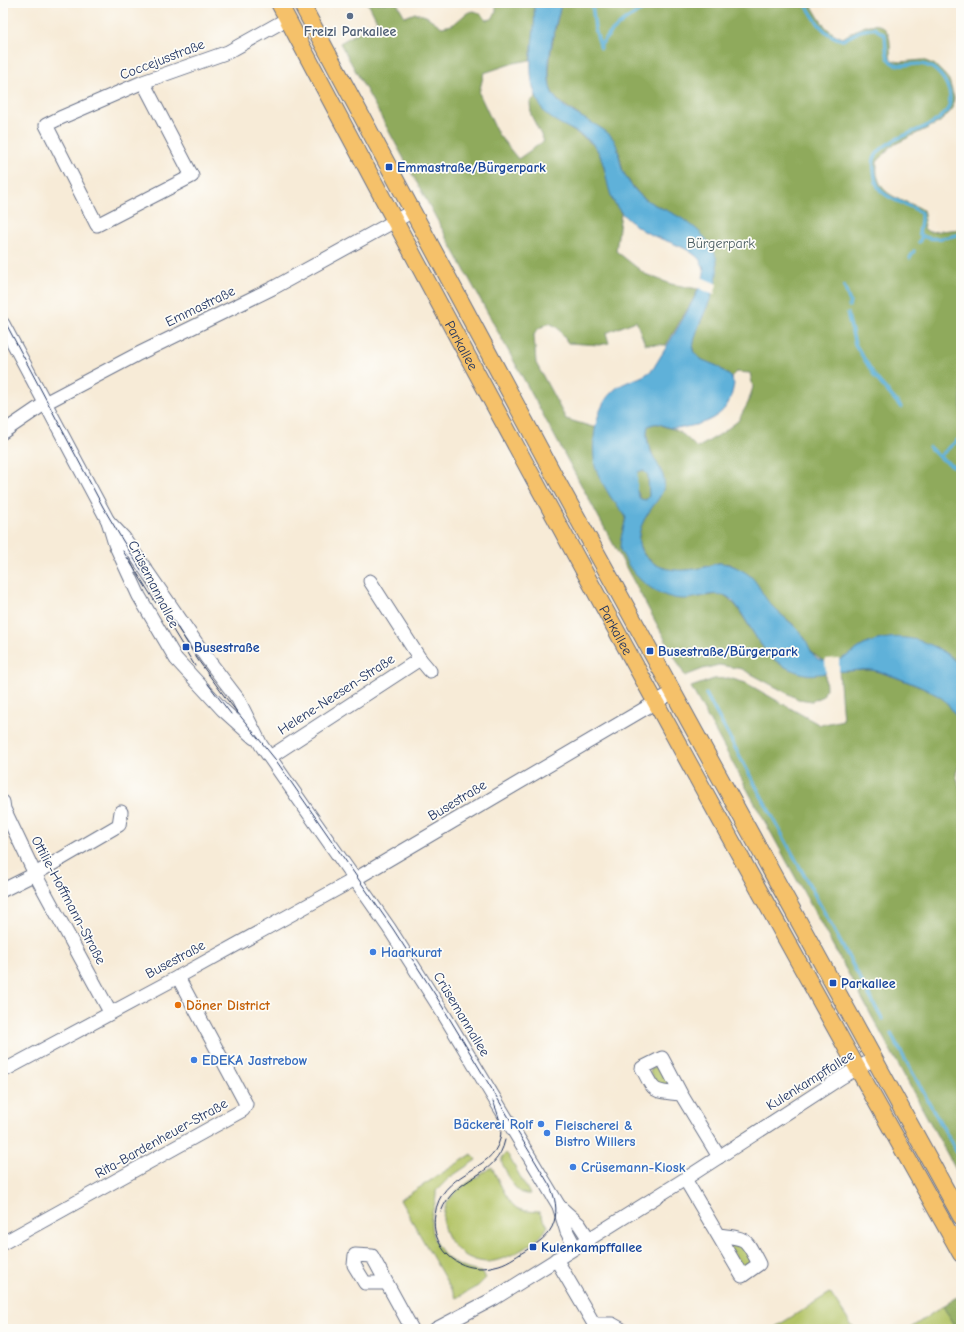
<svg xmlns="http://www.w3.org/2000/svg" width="964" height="1332" viewBox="0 0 964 1332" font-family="'Comic Neue',sans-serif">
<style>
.green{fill:#b4c467;stroke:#687a62}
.forest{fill:#8faa5c;stroke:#556c5d}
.water{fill:#5eb1d9;stroke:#3c709c;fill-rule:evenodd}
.pier{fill:#f7ebd7}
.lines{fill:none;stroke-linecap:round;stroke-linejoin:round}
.stream{stroke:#5eb1d9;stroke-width:3.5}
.minor-casing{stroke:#687188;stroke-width:15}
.major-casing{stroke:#687188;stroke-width:18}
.minor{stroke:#fff;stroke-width:13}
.major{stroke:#f5c16b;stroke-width:16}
.tram{stroke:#1b2f5e;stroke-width:1}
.service-dot{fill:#5c6f8a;stroke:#fdfcf7;stroke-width:1.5}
.transit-dot{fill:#1a4fb4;stroke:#fdfcf7;stroke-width:1.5}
.shop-dot{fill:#3f7fe0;stroke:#fdfcf7;stroke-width:1.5}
.food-dot{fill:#e8710a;stroke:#fdfcf7;stroke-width:1.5}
.labels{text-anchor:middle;stroke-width:3.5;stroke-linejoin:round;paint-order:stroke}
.service-label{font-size:14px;font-weight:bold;fill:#4e5e75;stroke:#fdfcf7}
.street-label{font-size:14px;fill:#1b2f5e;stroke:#fdfcf7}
.transit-label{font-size:14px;font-weight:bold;fill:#164399;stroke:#fdfcf7;text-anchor:start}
.park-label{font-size:14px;fill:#495c61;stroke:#fdfcf7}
.shop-label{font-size:14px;font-weight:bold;fill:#366cbe;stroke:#fdfcf7;text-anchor:start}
.food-label{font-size:14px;font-weight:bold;fill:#c56008;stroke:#fdfcf7;text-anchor:start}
</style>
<rect width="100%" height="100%" fill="#fdfcf7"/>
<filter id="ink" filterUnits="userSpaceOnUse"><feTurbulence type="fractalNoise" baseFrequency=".025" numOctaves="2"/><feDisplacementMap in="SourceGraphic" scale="8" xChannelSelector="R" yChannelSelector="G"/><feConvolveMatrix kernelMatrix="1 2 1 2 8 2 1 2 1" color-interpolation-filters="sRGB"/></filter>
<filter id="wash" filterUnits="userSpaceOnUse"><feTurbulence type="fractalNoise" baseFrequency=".012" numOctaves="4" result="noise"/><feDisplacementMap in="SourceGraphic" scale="16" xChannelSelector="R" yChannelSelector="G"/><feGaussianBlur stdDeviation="0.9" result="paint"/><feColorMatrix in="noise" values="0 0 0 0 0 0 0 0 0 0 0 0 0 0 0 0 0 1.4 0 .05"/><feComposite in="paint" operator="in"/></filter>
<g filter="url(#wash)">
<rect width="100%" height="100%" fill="#f7ebd7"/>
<g class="green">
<polygon points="659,1065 673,1087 660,1087 650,1073 651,1069"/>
<path d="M506 1153 508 1155 530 1194C517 1196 510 1180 506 1171 504 1167 501 1163 502 1158 503 1156 504 1155 506 1153Z"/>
<path d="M472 1154 476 1160 449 1178 436 1191C437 1202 431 1211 431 1222 431 1251 455 1269 482 1272L486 1278 478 1286 456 1298 400 1200Z"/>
<path d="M492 1167C497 1178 506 1198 514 1206 520 1212 531 1211 539 1212L548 1226C546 1229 544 1233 541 1236 530 1247 502 1262 486 1262 454 1260 429 1223 452 1196 459 1187 481 1175 492 1167Z"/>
<polygon points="730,1242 745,1247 752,1263 745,1267 741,1266 728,1246"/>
<polygon points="830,1293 854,1329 772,1329"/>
<polygon points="943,1306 956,1329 909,1329"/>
</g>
<g class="forest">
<path d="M368 3H397L405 17 415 13 426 16 442 27C445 26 449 26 452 25 465 17 471 1 486 20L492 19 496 12V5L498 3H534L535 26 530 60 514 63 484 73 479 93 498 134 518 159 544 141 531 115 530 102 536 96 546 114 583 137 596 147 602 160 612 199 621 213 616 251 645 274 671 284 698 289 694 298 666 345 645 344 636 321 606 333 609 343 599 345 568 343 557 327 549 323 538 329 534 335 536 363 566 419 596 428 594 450 610 496 624 513 626 518 622 534 620 549 707 596 716 594 727 597 737 607 759 642 769 656 783 666 807 674 825 672 826 689 823 696 812 701 798 699 742 669 719 665 703 669 685 676 379 113 340 43 377 21Z"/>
<path d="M561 3H810C820 19 824 31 843 38 854 31 878 15 887 32 892 40 889 52 891 60L900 62 923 60 935 65 944 74 949 80 954 98 952 110 940 122 891 146 877 162C877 167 876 174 878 178 883 199 908 200 923 210L925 220 923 228 929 232 961 229V667L956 661 936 647 864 645 839 661H823L811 652 805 639 794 625 779 613 766 600 750 576 730 564 718 563 701 568 680 571 660 568 645 556 638 543 640 528 648 512 659 497C657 483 656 468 652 453 649 443 645 437 648 426 659 421 659 425 669 428 681 430 689 440 697 448L719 435 738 421 748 403 753 387 750 373 736 372 731 377 717 366 699 359 693 351V340L713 292 717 264 714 253 710 244 667 211 651 203 640 195 631 184 623 172 618 148 580 116 556 99 550 88 549 71 551 50Z"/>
<polygon points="643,470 648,475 649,496 646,500 641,499 635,487 634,477 638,472"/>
<polygon points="872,670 895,677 923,688 943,698 955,713 961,725 961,760 956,774 961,793 961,1179 691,687 714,679 729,678 746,683 820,725 843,720 839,671"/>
<polygon points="961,1295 961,1329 956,1329 943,1306"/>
</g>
<path class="water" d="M534 3H561C560 11 557 19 555 27 551 45 546 68 550 87 555 110 594 120 610 135 620 145 618 159 623 172 627 180 634 190 641 196 653 206 668 210 681 218 697 228 716 244 717 264 720 294 694 322 693 351L700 359 717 366 731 377 734 384C733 389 732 394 730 399 722 421 692 428 672 428 661 427 661 420 648 426 641 451 667 468 664 486 662 496 654 504 649 512 640 525 633 543 645 556 659 572 682 572 701 568 707 567 713 564 719 563 729 563 741 569 749 575 757 581 761 592 767 600 778 615 795 623 805 639 810 647 812 659 823 661 839 665 851 652 864 645 897 629 937 640 961 667V725C956 716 951 707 944 700 935 691 885 672 872 670 863 669 853 671 845 671 834 671 815 676 805 674 769 666 760 643 742 614 738 608 733 599 726 596 713 591 698 599 684 599 660 599 635 580 625 559 623 555 620 551 620 548 620 538 624 528 626 518 623 510 615 504 610 496 606 489 597 474 595 466 591 443 595 407 613 391 624 380 642 380 653 369 663 352 706 285 704 271 702 247 661 242 644 231 631 223 619 213 613 200 605 184 607 164 596 148 585 132 560 127 546 114 542 110 538 101 536 96 527 73 532 51 534 27 535 19 534 11 534 3ZM643 470 648 475 649 496 646 500 640 499 635 487 634 477 638 472Z"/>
<g class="pier">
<polygon points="701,277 717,284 714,295 697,287"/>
<polygon points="839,658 839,673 826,674 825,659"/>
</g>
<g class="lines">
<g class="stream">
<polyline points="592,3 595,29 601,48"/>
<path d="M805 3C815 19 823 36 843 40L860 31 874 28 885 35C886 43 885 55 890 61 898 69 910 63 920 64 936 65 949 82 950 97 953 132 887 129 874 159 873 163 874 168 874 171 875 178 876 186 881 191 894 203 908 203 921 213V221L919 233C928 243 949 237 961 234"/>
<path d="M600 46C615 24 635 11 659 3"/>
<polyline points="919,242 922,236"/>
<polyline points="910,258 914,251"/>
<polyline points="844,286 850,302 849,306"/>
<polyline points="848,313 848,316 855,344 876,378 901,407"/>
<polyline points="929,447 939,457 961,471"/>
<polyline points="939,457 961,437"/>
<polyline points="635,491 636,471"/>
<polyline points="706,694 882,1019"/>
<polyline points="891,1034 961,1160"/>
</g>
</g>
</g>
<g filter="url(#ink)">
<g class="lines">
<defs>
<g id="minor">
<polyline points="143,82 192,176 97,225 46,125 60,118 143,82 228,52 287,19"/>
<polyline points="3,324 108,521 115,544 139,596 176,659 223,710 254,738"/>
<polyline points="3,432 47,402 136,355 273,288 413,211"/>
<polyline points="108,521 124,538 206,657 238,699 261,745 389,928 443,1013 559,1206 567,1232 575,1247"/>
<polyline points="420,659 430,671"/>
<polyline points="270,757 420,659 370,581"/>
<polyline points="3,802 4,809 35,874 110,1012"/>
<polyline points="3,890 35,874 119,825 121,812"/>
<polyline points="3,1071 178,977 357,878 673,692"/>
<path d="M681 1094C652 1091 655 1093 642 1068L662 1058 681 1094 719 1157"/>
<path d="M685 1179 742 1276 759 1264C745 1238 749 1239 719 1235"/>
<polyline points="559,1206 579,1224 589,1239"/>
<polyline points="3,1243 243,1110 246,1104 178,977"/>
<polyline points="556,1259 594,1324"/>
<polyline points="386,1283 365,1283 354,1265 355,1255 372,1256 412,1329"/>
<polyline points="436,1329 495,1298 685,1179 842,1077 874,1059"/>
<polyline points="597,1329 594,1324 612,1324 621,1329"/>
</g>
<g id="major">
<path id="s1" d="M279 3C501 423 729 839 961 1254"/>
<polyline points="301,3 555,477 961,1217"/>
</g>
</defs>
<use href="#minor" class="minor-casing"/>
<use href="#major" class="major-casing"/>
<use href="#minor" class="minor"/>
<use href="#major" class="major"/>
<g class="tram">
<path d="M3 318 103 507 123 541 198 660 225 697 275 759 393 929 436 996 550 1186C555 1198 558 1209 554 1222 550 1236 536 1244 525 1251 515 1257 506 1264 495 1266 474 1272 450 1264 440 1244 435 1235 433 1225 435 1215 440 1171 492 1173 500 1139 503 1126 498 1114 493 1101"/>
<polyline points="123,551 156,603"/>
<polyline points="173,630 195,666"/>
<polyline points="208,684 231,714"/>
<path d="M441 1212C454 1175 497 1179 505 1140"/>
</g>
</g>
</g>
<circle class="service-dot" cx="350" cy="16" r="4"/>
<g class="transit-dot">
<rect x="385" y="163" width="8" height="8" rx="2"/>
<rect x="182" y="643" width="8" height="8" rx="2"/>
<rect x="646" y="647" width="8" height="8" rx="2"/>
<rect x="829" y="979" width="8" height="8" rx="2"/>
<rect x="529" y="1243" width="8" height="8" rx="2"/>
</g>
<g class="shop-dot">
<circle cx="373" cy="952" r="4"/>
<circle cx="194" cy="1060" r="4"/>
<circle cx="541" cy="1124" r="4"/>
<circle cx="547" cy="1133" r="4"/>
<circle cx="573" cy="1167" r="4"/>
</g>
<circle class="food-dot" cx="178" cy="1005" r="4"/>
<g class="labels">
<g class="service-label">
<text x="350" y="36">Freizi Parkallee</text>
</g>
<g class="street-label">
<text transform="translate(162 59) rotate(-21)" y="5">Coccejusstraße</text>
<text transform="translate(200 306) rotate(-26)" y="5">Emmastraße</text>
<text dy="5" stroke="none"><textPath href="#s1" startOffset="388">Parkallee</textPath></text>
<text transform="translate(154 584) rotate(63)" y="5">Crüsemannallee</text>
<text dy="5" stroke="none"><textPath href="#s1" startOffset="712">Parkallee</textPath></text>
<text transform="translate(336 694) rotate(-33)" y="5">Helene-Neesen-Straße</text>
<text transform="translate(457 800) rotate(-31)" y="5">Busestraße</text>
<text transform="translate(69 900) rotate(62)" y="5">Ottilie-Hoffmann-Straße</text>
<text transform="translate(175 959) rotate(-28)" y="5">Busestraße</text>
<text transform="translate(462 1014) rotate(59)" y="5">Crüsemannallee</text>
<text transform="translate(810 1080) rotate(-32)" y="5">Kulenkampffallee</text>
<text transform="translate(161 1138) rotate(-29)" y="5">Rita-Bardenheuer-Straße</text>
</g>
<g class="transit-label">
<text x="397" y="172">Emmastraße/Bürgerpark</text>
<text x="194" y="652">Busestraße</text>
<text x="658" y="656">Busestraße/Bürgerpark</text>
<text x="841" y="988">Parkallee</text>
<text x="541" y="1252">Kulenkampffallee</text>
</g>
<g class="park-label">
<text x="721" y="248">Bürgerpark</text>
</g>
<g class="shop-label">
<text x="381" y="957">Haarkurat</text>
<text x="202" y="1065">EDEKA Jastrebow</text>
<text x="533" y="1129" text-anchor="end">Bäckerei Rolf</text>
<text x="555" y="1130">Fleischerei &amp;<tspan x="555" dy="16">Bistro Willers</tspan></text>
<text x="581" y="1172">Crüsemann-Kiosk</text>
</g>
<g class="food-label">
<text x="186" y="1010">Döner District</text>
</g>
</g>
<rect width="964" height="1332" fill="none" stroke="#fdfcf7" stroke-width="16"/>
</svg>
